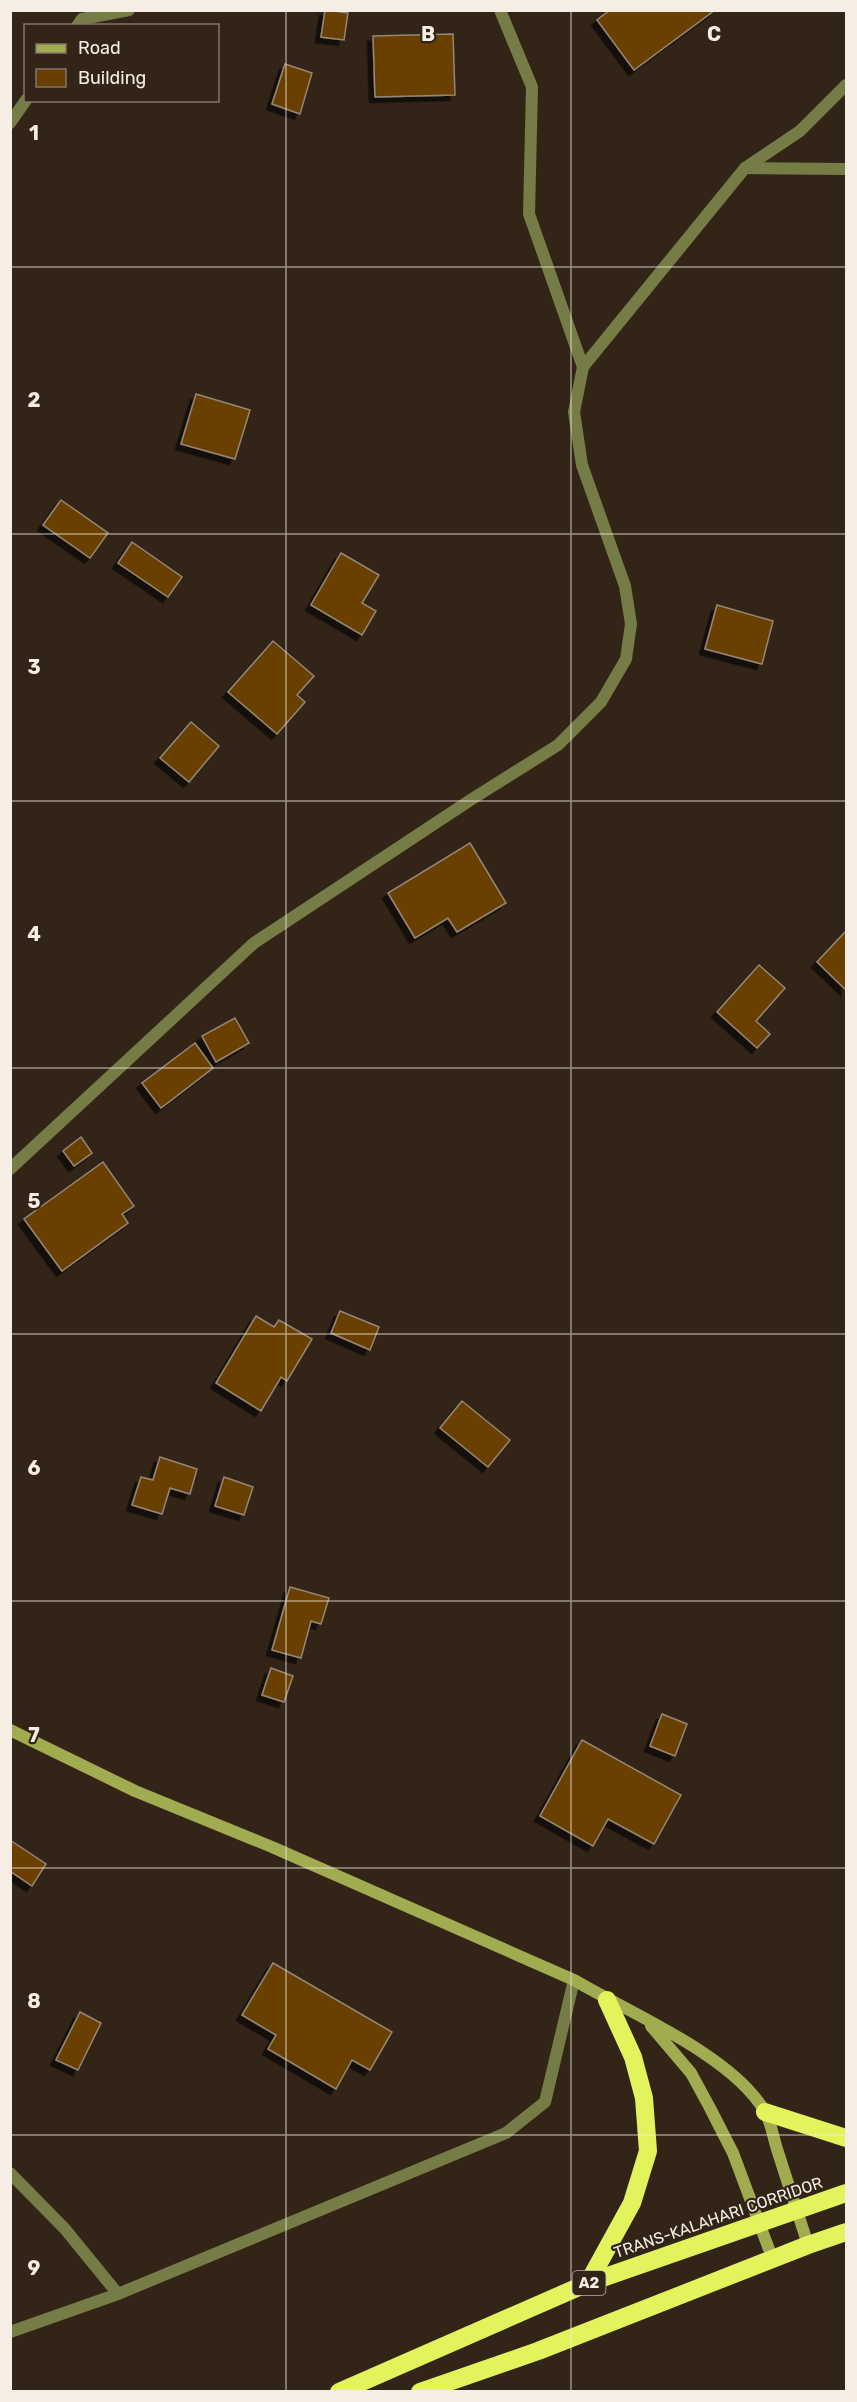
<svg xmlns="http://www.w3.org/2000/svg" width="857" height="2402" viewBox="0 0 857 2402" font-family="Rubik,sans-serif">
<style>
.building{fill:#693f00;stroke:#958676;stroke-width:1.5;filter:url(#shadow)}
.lines{fill:none;stroke-linecap:round;stroke-linejoin:round}
.lane{stroke:#757c45;stroke-width:12}
.street{stroke:#757c45;stroke-width:12}
.secondary{stroke:#a1ac50;stroke-width:12}
.highway{stroke:#e2f35c;stroke-width:18}
.grid{fill:none;stroke:#f6ede4;stroke-width:1.5;stroke-opacity:0.55}
.labels{text-anchor:middle;stroke-width:4.5;stroke-linejoin:round;paint-order:stroke}
.shield{fill:#322518;stroke:#bbb1a7;stroke-width:1.5}
.shield-label{font-size:15px;font-weight:bold;fill:#f6ede4}
.street-label{font-size:16px;fill:#f6ede4;stroke:#322518}
.grid-label{font-size:20px;text-anchor:middle;font-weight:bold;fill:#f6ede4;stroke:#322518;stroke-width:4.5;stroke-linejoin:round;paint-order:stroke}
</style>
<defs>
<filter id="shadow"><feDropShadow dx="-5.5" dy="5.5" stdDeviation="0" flood-color="#0009"/></filter>
</defs>
<rect width="100%" height="100%" fill="#322518"/>
<g class="building">
<polygon points="325,10 348,13 344,40 321,37"/>
<polygon points="610,10 715,10 634,70 597,20"/>
<polygon points="453,34 455,95 375,97 373,36"/>
<polygon points="285,64 312,73 300,114 272,104"/>
<polygon points="196,394 250,410 235,459 181,444"/>
<polygon points="61,500 108,533 90,558 43,525"/>
<polygon points="132,542 182,577 168,597 118,563"/>
<polygon points="341,553 379,575 362,603 376,611 362,635 311,605"/>
<polygon points="717,605 773,621 762,664 705,649"/>
<polygon points="273,641 314,676 297,695 305,702 277,734 228,692"/>
<polygon points="191,722 219,746 189,782 160,758"/>
<polygon points="470,843 506,903 457,932 448,918 415,938 388,893"/>
<polygon points="846,931 846,990 817,962"/>
<polygon points="759,965 785,988 756,1021 770,1034 757,1048 717,1012"/>
<polygon points="235,1018 249,1043 216,1062 202,1036"/>
<polygon points="195,1043 213,1068 161,1108 142,1083"/>
<polygon points="81,1137 92,1153 74,1166 63,1151"/>
<polygon points="103,1162 134,1206 122,1214 128,1223 62,1271 24,1219"/>
<polygon points="340,1311 379,1327 370,1350 331,1333"/>
<polygon points="256,1316 274,1327 279,1320 312,1339 287,1381 281,1377 261,1411 216,1383"/>
<polygon points="462,1401 510,1440 488,1467 440,1428"/>
<polygon points="160,1457 197,1469 190,1494 170,1488 162,1514 132,1505 141,1477 153,1480"/>
<polygon points="224,1477 253,1487 244,1515 215,1506"/>
<polygon points="290,1587 329,1598 321,1624 311,1621 301,1658 272,1650"/>
<polygon points="271,1668 293,1676 284,1702 262,1695"/>
<polygon points="662,1714 687,1724 675,1756 650,1746"/>
<polygon points="582,1740 681,1795 654,1844 608,1819 593,1846 540,1816"/>
<polygon points="10,1840 46,1864 32,1886 10,1871"/>
<polygon points="273,1963 392,2032 370,2070 352,2060 336,2089 268,2049 276,2035 242,2015"/>
<polygon points="80,2012 101,2023 78,2070 56,2060"/>
</g>
<g class="lines">
<g class="lane">
<polyline points="500,10 532,87 529,214 583,367"/>
<polyline points="77,26 82,19 129,10"/>
<polyline points="10,123 26,100"/>
<polyline points="745,168 846,169"/>
<polyline points="10,1169 254,943 472,799 558,745 601,702 626,659 631,624 625,586 582,465 574,412 583,367 745,168 800,131 846,85"/>
</g>
<g class="street">
<polyline points="10,2173 65,2229 118,2294"/>
<polyline points="10,2332 118,2294 506,2133 545,2102 574,1980"/>
</g>
<g class="secondary">
<path d="M10 1730 135 1791 272 1847 574 1980C630 2013 731 2055 764 2110 771 2121 773 2137 777 2149 787 2181 798 2213 808 2245"/>
<polyline points="651,2026 691,2073 710,2108 733,2153 773,2260"/>
</g>
<g class="highway">
<polyline points="765,2112 846,2138"/>
<polyline points="588,2283 632,2203 648,2151 644,2098 633,2057 607,2000"/>
<polyline points="339,2392 588,2283 846,2193"/>
<polyline points="420,2392 538,2351 808,2245 846,2232"/>
</g>
</g>
<path class="grid" d="M286 10V2392M571 10V2392M10 267H846M10 534H846M10 801H846M10 1068H846M10 1334H846M10 1601H846M10 1868H846M10 2135H846"/>
<g class="labels">
<rect class="shield" x="572.5" y="2271" width="33" height="24" rx="4.5"/>
<g class="shield-label">
<text x="589" y="2288">A2</text>
</g>
<g class="street-label">
<text transform="translate(718 2217) rotate(-19)" y="6">TRANS-KALAHARI CORRIDOR</text>
</g>
</g>
<g class="grid-label">
<text x="428" y="41">B</text>
<text x="714" y="41">C</text>
<text x="34" y="140">1</text>
<text x="34" y="407">2</text>
<text x="34" y="674">3</text>
<text x="34" y="941">4</text>
<text x="34" y="1208">5</text>
<text x="34" y="1475">6</text>
<text x="34" y="1742">7</text>
<text x="34" y="2008">8</text>
<text x="34" y="2275">9</text>
</g>
<rect width="857" height="2402" fill="none" stroke="#f6ede4" stroke-width="24"/>
<rect x="24" y="24" width="195" height="78" fill="#322518" stroke="#80756a" stroke-width="1.5"/>
<rect x="36" y="44" width="30" height="9" fill="#a1ac50" stroke="#80756a" stroke-width="1.5"/>
<text x="78" y="54" font-size="18" fill="#f6ede4">Road</text>
<rect x="36" y="69" width="30" height="18" fill="#693f00" stroke="#80756a" stroke-width="1.5"/>
<text x="78" y="84" font-size="18" fill="#f6ede4">Building</text>
</svg>
